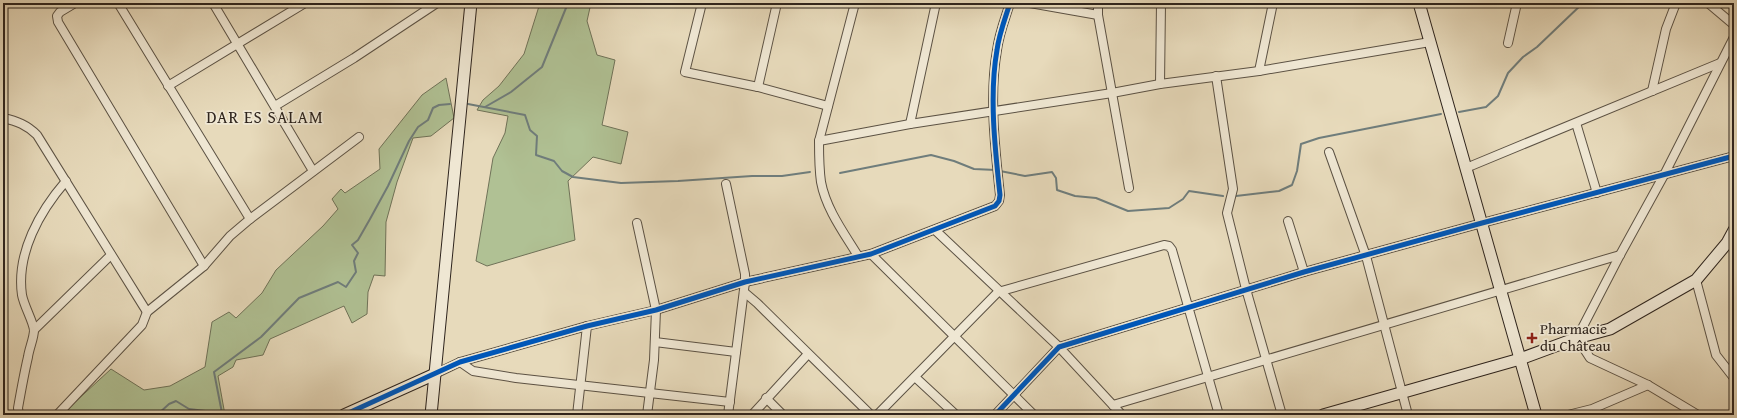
<svg xmlns="http://www.w3.org/2000/svg" width="1737" height="418" viewBox="0 0 1737 418" font-family="'Gentium Book Plus',serif">
<style>
.green{fill:#b0c194;stroke:#6f7258}
.lines{fill:none;stroke-linecap:round;stroke-linejoin:round}
.stream{stroke:#6f7d7c;stroke-width:2}
.street-casing{stroke:#5c5244;stroke-width:10}
.secondary-casing{stroke:#2e241d;stroke-width:13}
.street{stroke:#efe7d3;stroke-width:8}
.secondary{stroke:#efe7d3;stroke-width:11}
.cycleway-casing{stroke:#efe7d3;stroke-width:8}
.cycleway{stroke:#0057b8;stroke-width:5}
.poi-dot{fill:#8f2418;stroke:#efe7d3;stroke-width:1.5}
.labels{text-anchor:middle;stroke-width:3.5;stroke-linejoin:round;paint-order:stroke}
.poi-label{font-size:15px;fill:#2e241d;stroke:#efe7d3;text-anchor:start}
.quarter-label{font-size:17px;letter-spacing:1px;fill:#2e241d;stroke:#efe7d3}
</style>
<rect width="100%" height="100%" fill="#e7dabb"/>
<filter id="stains"><feTurbulence type="fractalNoise" baseFrequency=".005" numOctaves="4"/><feColorMatrix values="0 0 0 0 .2 0 0 0 0 .09 0 0 0 0 .02 0 0 0 .5 -.17"/></filter>
<radialGradient id="worn" r=".72"><stop offset=".6" stop-color="#630" stop-opacity="0"/><stop offset="1" stop-color="#630" stop-opacity=".3"/></radialGradient>
<g class="green">
<polygon points="540,3 591,3 587,21 597,55 615,60 602,125 628,132 621,164 593,157 568,181 575,240 487,266 476,261 493,158 505,133 508,116 477,110 483,100 499,86 524,54"/>
<polygon points="446,78 454,118 431,136 413,138 397,182 386,222 385,276 374,275 368,292 367,314 352,323 344,306 270,339 263,355 236,360 233,367 218,376 225,415 61,415 111,369 144,390 170,386 205,367 212,322 229,312 236,318 262,293 276,270 323,226 338,209 332,199 341,189 345,193 380,169 379,149 422,95"/>
</g>
<g class="lines">
<g class="stream">
<polyline points="468,104 525,115 530,130 537,136 536,155 554,161 562,171 573,177 621,183 678,181 752,176 782,176 810,172"/>
<polyline points="485,107 511,92 542,67 568,3"/>
<polyline points="1459,112 1486,107 1498,96 1508,73 1523,57 1537,47 1583,3"/>
<polyline points="1000,171 1025,176 1052,172 1056,178 1057,190 1075,196 1096,198 1128,211 1169,208 1183,199 1189,191 1223,196"/>
<polyline points="840,173 931,155 954,161 974,169 996,170"/>
<polyline points="1236,196 1279,191 1292,185 1297,171 1301,144 1319,138 1441,114"/>
<polyline points="157,415 169,404 176,401 189,409 222,413 214,372 261,337 299,298 338,282 346,287 356,272 354,261 358,253 352,245 358,240 370,219 388,186 409,141 418,127 428,120 433,108 439,105 450,104"/>
</g>
<defs>
<g id="street">
<polyline points="75,3 60,12 57,16 58,22 204,266"/>
<polyline points="118,3 250,219"/>
<polyline points="213,3 313,171"/>
<polyline points="702,3 685,72 758,87 828,106"/>
<path d="M855 3 819 141C819 155 819 168 821 182 826 209 844 233 858 256"/>
<polyline points="1030,3 1098,15"/>
<polyline points="1098,3 1098,15 1129,188"/>
<polyline points="1708,3 1734,25"/>
<polyline points="1508,43 1517,3"/>
<polyline points="1259,71 1273,3"/>
<polyline points="1216,76 1233,189 1227,213 1246,289 1282,415"/>
<polyline points="1160,84 1161,3"/>
<polyline points="168,86 305,3"/>
<polyline points="758,87 777,3"/>
<polyline points="1652,91 1666,29 1676,3"/>
<polyline points="275,106 354,58 437,3"/>
<path d="M3 118C17 121 27 125 37 135L147 312"/>
<polyline points="1576,123 1597,193"/>
<polyline points="910,124 936,3"/>
<polyline points="819,141 910,124 1112,93 1160,84 1259,71 1430,42"/>
<polyline points="1329,152 1366,256 1408,415"/>
<polyline points="1466,168 1720,63"/>
<polyline points="726,184 745,274 745,282 728,415"/>
<polyline points="1288,221 1304,272"/>
<polyline points="637,223 656,310 654,360 647,415"/>
<polyline points="935,230 1059,347 1122,415"/>
<polyline points="871,254 1034,415"/>
<polyline points="1696,280 1716,355 1734,378"/>
<polyline points="744,292 757,303 871,415"/>
<polyline points="34,330 111,255"/>
<polyline points="655,342 736,352"/>
<polyline points="460,362 473,371 516,378 730,402"/>
<path d="M435 374 460 362 587 326 656 310 745 282 871 254 995 206 999 201 1000 195C995 149 989 95 997 50 999 34 1005 19 1010 3"/>
<polyline points="915,377 956,415"/>
<polyline points="766,398 783,415"/>
<polyline points="1113,405 1620,255"/>
<path d="M19 415 18 408C21 391 24 374 28 357 29 349 34 338 34 330 33 321 24 306 22 295 16 253 40 211 66 181"/>
<polyline points="57,415 142,325 147,312 204,266 230,236 250,219 359,137"/>
<polyline points="577,415 587,326"/>
<polyline points="752,415 808,354"/>
<polyline points="877,415 998,292 1164,245 1169,246 1172,250 1219,415"/>
<polyline points="995,415 1059,347 1304,272 1482,223 1734,156"/>
<polyline points="1568,415 1592,409 1648,385"/>
<polyline points="1698,415 1648,385 1590,358 1577,338 1620,255 1664,175 1734,37"/>
</g>
<g id="secondary">
<polyline points="1419,3 1536,415"/>
<polyline points="344,415 435,374"/>
<polyline points="431,415 471,3"/>
<polyline points="1323,415 1520,359 1577,338 1610,329 1696,280 1727,243 1734,230"/>
</g>
</defs>
<use href="#street" class="street-casing"/>
<use href="#secondary" class="secondary-casing"/>
<use href="#street" class="street"/>
<use href="#secondary" class="secondary"/>
<defs>
<g id="cycleway">
<path d="M344 415 460 362 587 326 656 310 745 282 871 254 995 206 999 201 1000 195C995 149 989 95 997 50 999 34 1005 19 1010 3"/>
<polyline points="995,415 1059,347 1304,272 1482,223 1734,156"/>
</g>
</defs>
<use href="#cycleway" class="cycleway-casing"/>
<use href="#cycleway" class="cycleway"/>
</g>
<path class="poi-dot" d="M1530 332h4v4h4v4h-4v4h-4v-4h-4v-4h4z"/>
<g class="labels">
<g class="poi-label">
<text x="1540" y="334">Pharmacie<tspan x="1540" dy="17">du Château</tspan></text>
</g>
<g class="quarter-label">
<text x="265" y="123">DAR ES SALAM</text>
</g>
</g>
<rect width="1737" height="418" fill="none" stroke="#e7dabb" stroke-width="16"/>
<rect x="4" y="4" width="1729" height="410" fill="none" stroke="#2e241d" stroke-width="2"/>
<rect x="8" y="8" width="1721" height="402" fill="none" stroke="#2e241d"/>
<rect width="100%" height="100%" filter="url(#stains)"/>
<rect width="100%" height="100%" fill="url(#worn)"/>
</svg>
